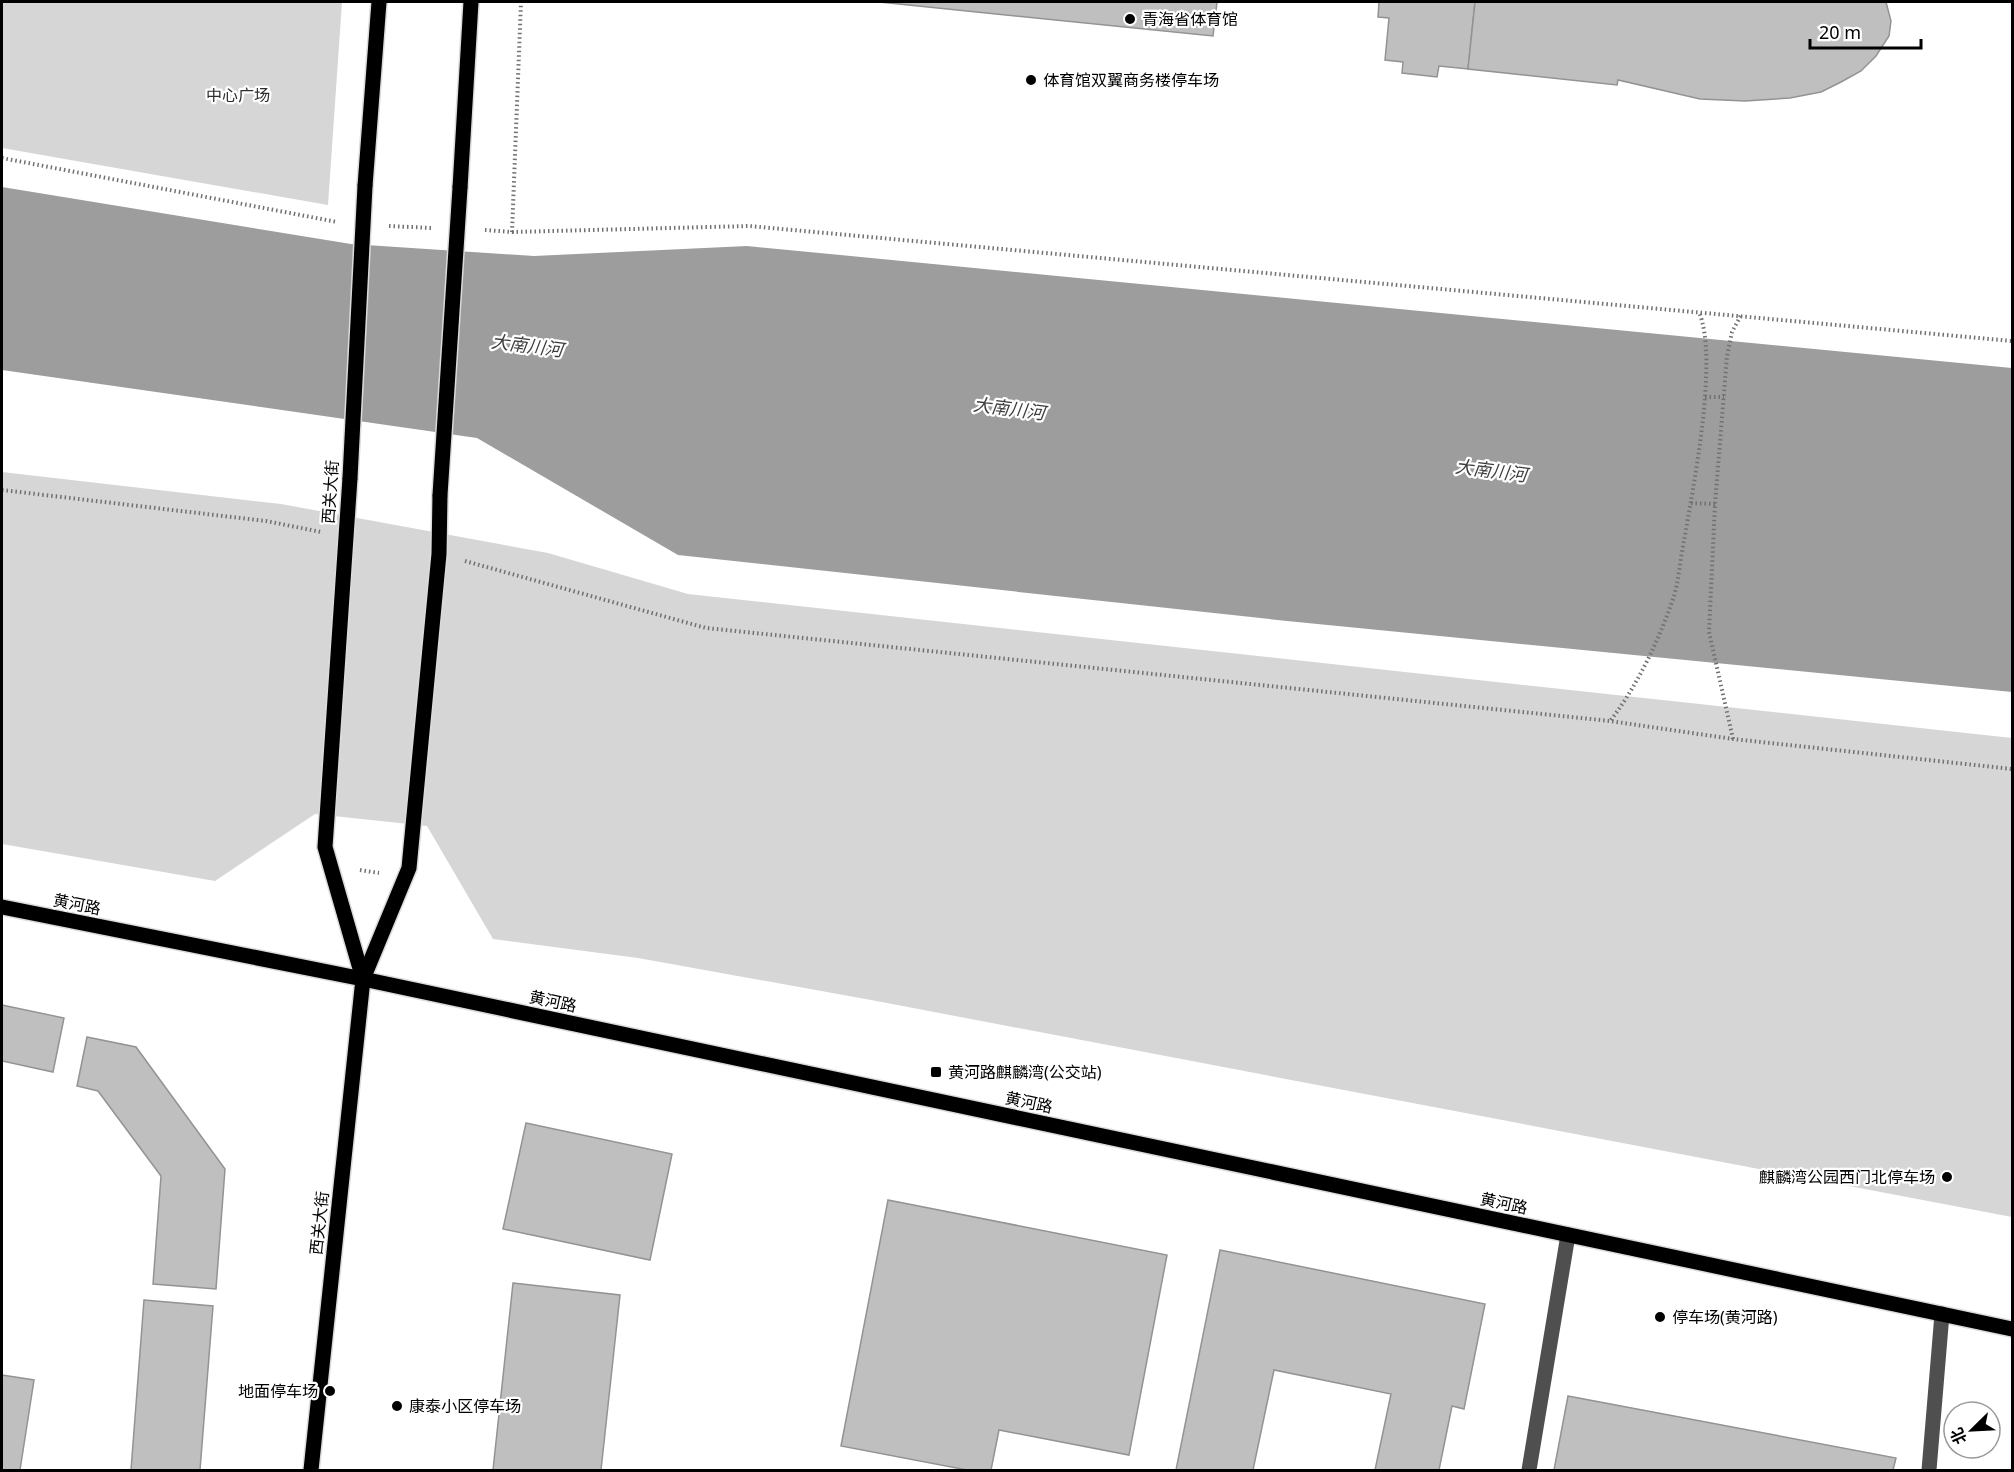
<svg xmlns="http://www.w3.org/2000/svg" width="2014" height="1472" viewBox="0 0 2014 1472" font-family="'Noto Sans','Noto Sans SC',sans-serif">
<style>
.green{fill:#d6d6d6}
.water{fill:#9d9d9d}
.building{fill:#bfbfbf;stroke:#939393;stroke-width:1.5}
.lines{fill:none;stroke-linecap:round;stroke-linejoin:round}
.major-casing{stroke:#dbdbdb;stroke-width:18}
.path{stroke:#717171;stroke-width:4;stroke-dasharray:1.5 3;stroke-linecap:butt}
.minor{stroke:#4f4f4f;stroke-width:15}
.major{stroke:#000;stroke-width:15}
.major-bridge-casing{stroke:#dbdbdb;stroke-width:18;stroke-linecap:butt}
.major-bridge{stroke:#000;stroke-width:15}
.poi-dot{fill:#000;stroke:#fff;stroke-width:2}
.labels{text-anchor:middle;stroke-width:4.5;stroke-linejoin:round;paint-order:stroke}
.poi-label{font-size:16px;fill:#000;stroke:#fff;text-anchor:start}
.park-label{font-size:16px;fill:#2d2d2d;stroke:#fff}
.street-label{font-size:16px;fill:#000;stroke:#fff}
.water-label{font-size:18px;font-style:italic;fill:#3e3e3e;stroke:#fff}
</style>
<rect width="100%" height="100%" fill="#fff"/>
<g class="green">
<polygon points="2,2 342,2 328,205 2,148"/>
<polygon points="2,472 281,504 548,553 688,594 2012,738 2012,1217 871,1000 638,958 493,939 427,826 315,814 215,881 2,844"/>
</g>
<polygon class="water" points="2,187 351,244 534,256 747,246 2012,368 2012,692 1287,621 678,555 477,438 2,370"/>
<g class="building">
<polygon points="879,2 1217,2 1213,36"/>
<polygon points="1379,2 1475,2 1468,69 1439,66 1437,77 1402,73 1403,62 1385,60 1389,18 1378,17"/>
<polygon points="1475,2 1886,2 1891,21 1889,36 1876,56 1861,71 1841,82 1821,92 1790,98 1745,101 1700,99 1618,80 1617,85 1468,69"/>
<polygon points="2,1005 64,1018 53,1072 2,1061"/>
<polygon points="87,1037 136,1047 225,1169 216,1289 153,1284 161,1176 98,1091 77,1086"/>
<polygon points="526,1123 672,1154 650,1260 503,1229"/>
<polygon points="888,1200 1167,1255 1129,1455 999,1430 991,1470 967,1470 841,1446"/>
<polygon points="1220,1250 1485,1304 1464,1409 1452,1406 1439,1470 1375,1470 1391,1394 1274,1370 1253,1470 1176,1470"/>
<polygon points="513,1283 620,1295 601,1470 493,1470"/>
<polygon points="144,1300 213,1306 200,1470 131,1470"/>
<polygon points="2,1375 34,1380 20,1470 2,1470"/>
<polygon points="1568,1396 1896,1458 1893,1470 1554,1470"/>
</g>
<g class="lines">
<defs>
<g id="major">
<polyline points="365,186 379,2"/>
<polyline points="460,188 471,2"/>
<polyline points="350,478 325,847 363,979"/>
<polyline points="2,907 363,979 2012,1329"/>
<polyline points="311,1470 363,979 409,868 439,554 440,495"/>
</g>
</defs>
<use href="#major" class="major-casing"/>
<g class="path">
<polyline points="2,158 337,222"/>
<polyline points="389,226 432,228"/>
<polyline points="485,230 512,232 521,2"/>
<polyline points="512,232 749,226 2012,341"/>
<polyline points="1705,397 1724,397"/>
<polyline points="2,490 266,521 321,532"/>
<polyline points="1691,503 1715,504"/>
<polyline points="465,561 706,628 1610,721 1733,739 2012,769"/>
<path d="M1611 720C1638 684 1658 642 1673 599 1679 581 1680 560 1684 541 1693 488 1719 359 1699 312"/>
<polyline points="1733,739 1709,632 1715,504 1727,356 1732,332 1741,315"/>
<polyline points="360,870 379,873"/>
</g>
<g class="minor">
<polyline points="1529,1470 1568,1235"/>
<polyline points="1929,1470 1942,1314"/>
</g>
<use href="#major" class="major"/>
<defs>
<g id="major-bridge">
<polyline points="350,478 365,186"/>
<polyline points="440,495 460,188"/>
</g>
</defs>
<use href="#major-bridge" class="major-bridge-casing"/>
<use href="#major-bridge" class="major-bridge"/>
</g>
<g class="poi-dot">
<circle cx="1130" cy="19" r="6"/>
<circle cx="1031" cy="80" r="6"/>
<rect x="930" y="1066" width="12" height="12" rx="3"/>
<circle cx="1947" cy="1177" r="6"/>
<circle cx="1660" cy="1317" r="6"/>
<circle cx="330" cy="1391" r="6"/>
<circle cx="397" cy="1406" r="6"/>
</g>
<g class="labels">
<g class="poi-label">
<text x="1142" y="25">青海省体育馆</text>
<text x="1043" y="86">体育馆双翼商务楼停车场</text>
<text x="948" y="1078">黄河路麒麟湾(公交站)</text>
<text x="1935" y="1183" text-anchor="end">麒麟湾公园西门北停车场</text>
<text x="1672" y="1323">停车场(黄河路)</text>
<text x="318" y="1397" text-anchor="end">地面停车场</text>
<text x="409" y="1412">康泰小区停车场</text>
</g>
<g class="park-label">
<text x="238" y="101">中心广场</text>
</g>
<g class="street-label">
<text transform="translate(330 492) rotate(-86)" y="6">西关大街</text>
<text transform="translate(77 904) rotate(11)" y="6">黄河路</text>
<text transform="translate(553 1001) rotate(12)" y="6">黄河路</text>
<text transform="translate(1029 1102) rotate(12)" y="6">黄河路</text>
<text transform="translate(1504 1203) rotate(12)" y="6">黄河路</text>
<text transform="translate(319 1223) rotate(-84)" y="6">西关大街</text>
</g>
<g class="water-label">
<text transform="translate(527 346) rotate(7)" y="6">大南川河</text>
<text transform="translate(1009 409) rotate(7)" y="6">大南川河</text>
<text transform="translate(1491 471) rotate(7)" y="6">大南川河</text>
</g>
</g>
<rect width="2014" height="1472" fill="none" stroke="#000000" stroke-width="6"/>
<g transform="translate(1972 1430) rotate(246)"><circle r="28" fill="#ffffff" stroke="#999999" stroke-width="1.5"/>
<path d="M0-4.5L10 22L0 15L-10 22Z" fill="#000000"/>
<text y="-9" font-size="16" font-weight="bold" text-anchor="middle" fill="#000000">北</text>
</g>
<path d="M1810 39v9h111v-9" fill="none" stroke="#000000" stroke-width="3"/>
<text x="1819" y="39" font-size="18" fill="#000000" stroke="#ffffff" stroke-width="4.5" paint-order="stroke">20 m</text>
</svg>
